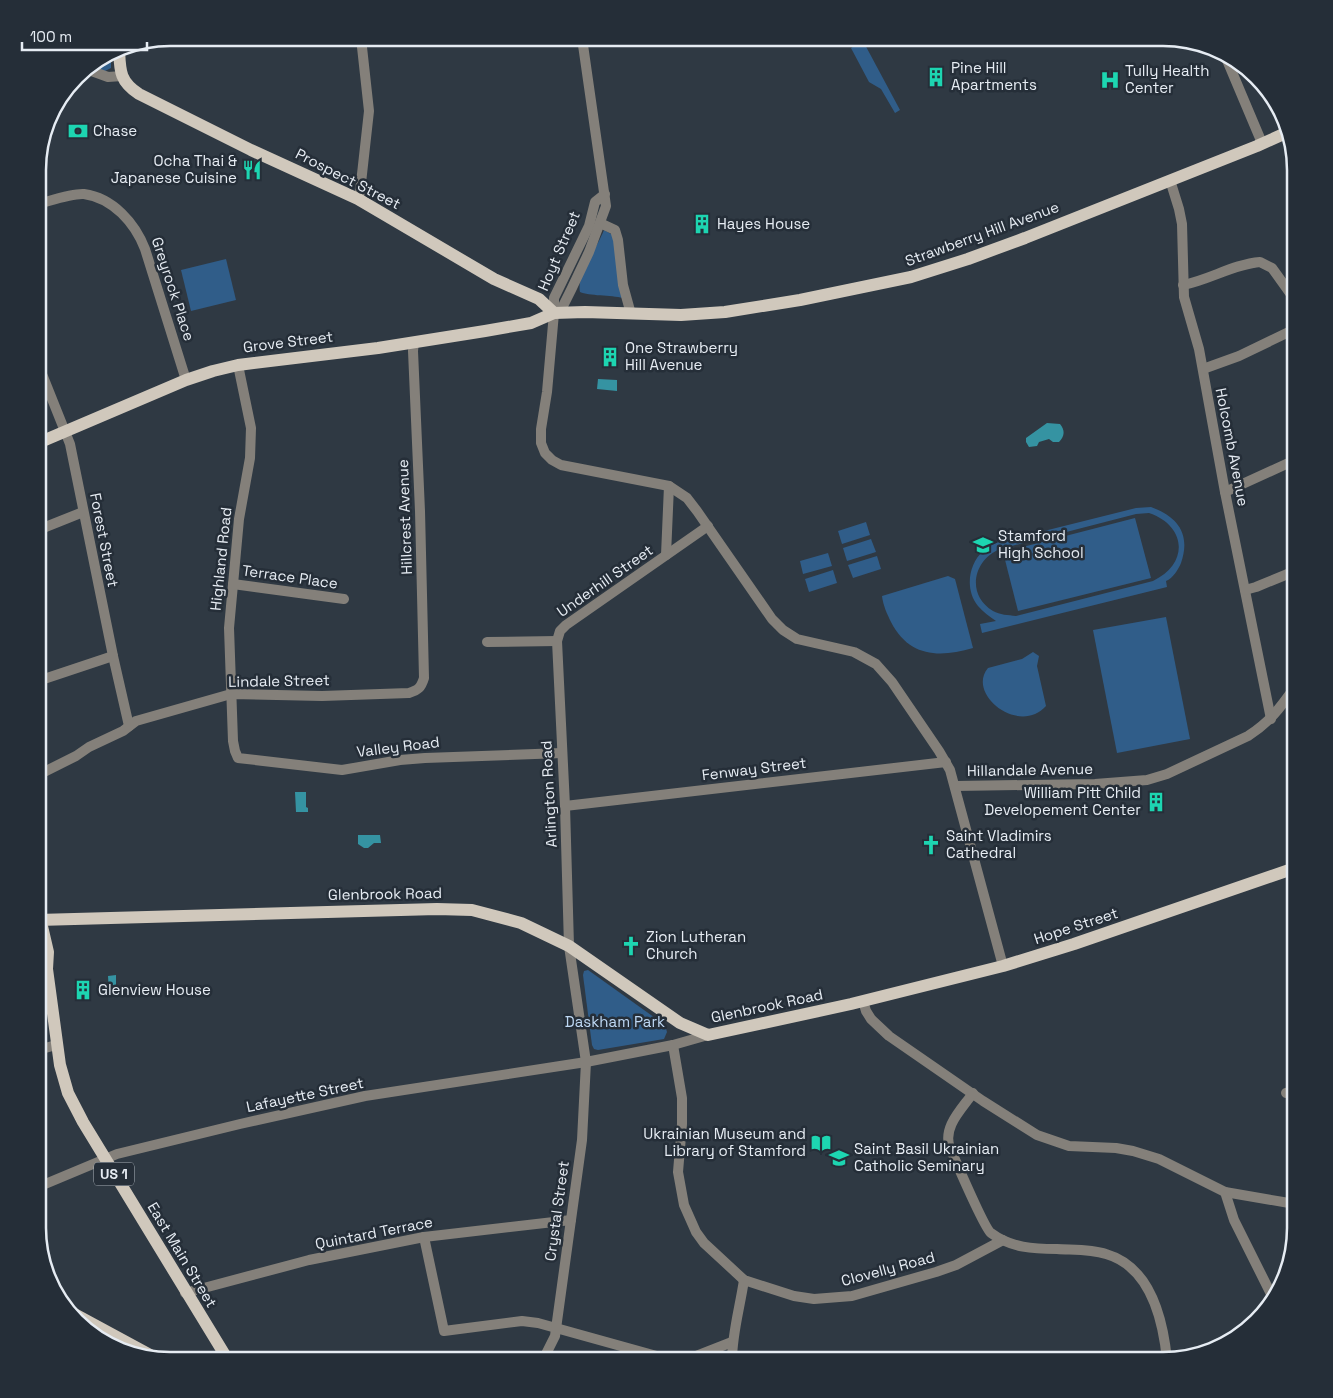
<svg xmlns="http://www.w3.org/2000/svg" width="1333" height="1398" viewBox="0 0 1333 1398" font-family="'Space Grotesk',sans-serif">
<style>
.green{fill:#305d89;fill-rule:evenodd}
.water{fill:#3593a2}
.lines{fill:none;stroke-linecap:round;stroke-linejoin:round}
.minor{stroke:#84807a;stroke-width:10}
.major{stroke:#d0c8bc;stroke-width:12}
.labels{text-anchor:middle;stroke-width:5;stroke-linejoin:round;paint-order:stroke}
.shield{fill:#252e38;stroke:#acb3bb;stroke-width:1}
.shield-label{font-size:14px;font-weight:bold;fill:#e6ecf3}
.poi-label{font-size:15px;fill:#e6ecf3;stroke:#252e38;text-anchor:start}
.street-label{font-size:15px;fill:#e6ecf3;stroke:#252e38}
.park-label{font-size:15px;fill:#bed8f4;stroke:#252e38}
.rim{fill:none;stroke:#e6ecf3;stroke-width:2.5}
</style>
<rect width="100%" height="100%" fill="#2f3943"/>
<g class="green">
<polygon points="863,41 900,110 895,113 881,89 869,82 851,48"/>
<polygon points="111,53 111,68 103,72 95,67 96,62"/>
<path d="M604 230 613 235 623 298C611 295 589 296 580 292 576 276 598 246 604 230Z"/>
<polygon points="226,259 236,300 191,311 181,270"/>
<path d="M1151 507C1178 517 1191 534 1181 563 1178 570 1173 578 1166 581L1167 587 982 633 980 624 996 621C990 617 983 612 978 606 965 590 968 565 983 551 986 548 992 545 996 543L1136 508ZM1149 513C1187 526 1189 564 1153 581L1016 616C1008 615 1000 615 993 611 966 595 973 560 1000 549L1136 514Z"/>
<polygon points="1135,518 1151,578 1018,611 1003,552"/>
<polygon points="866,522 870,535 842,544 838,531"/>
<polygon points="871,539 876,552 847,561 843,548"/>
<polygon points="828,553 832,566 803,574 800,561"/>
<polygon points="877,556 881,569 853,578 848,565"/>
<polygon points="833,570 837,583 809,592 805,579"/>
<path d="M948 576 955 579 973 648C939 658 909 657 891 622 887 614 883 605 882 596Z"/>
<polygon points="1166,617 1190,739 1117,753 1093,630"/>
<path d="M1033 652 1039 656 1037 666 1046 706C1019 736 966 694 988 668L1022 659Z"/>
<polygon points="588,970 665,1025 667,1032 664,1039 598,1050 594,1049 592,1045 583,975 584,971"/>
</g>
<g class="water">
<polygon points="598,379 617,380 617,391 597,389"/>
<path d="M1047 423 1060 424C1065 430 1065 436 1059 442H1053L1049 439 1039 442 1037 446 1029 447 1026 442V438Z"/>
<polygon points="295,792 306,792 306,807 308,808 308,812 296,812"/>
<polygon points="358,835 380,835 381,843 374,843 368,848 364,848 358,844"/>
<polygon points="116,975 116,988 109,991 108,976"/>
</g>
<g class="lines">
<g class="minor">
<polyline points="1224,53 1262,143"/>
<polyline points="86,69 108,77 122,76"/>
<polyline points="1283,134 1290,142"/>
<polyline points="1170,180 1179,209 1182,224 1184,297 1199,349 1225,492 1271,719"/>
<polyline points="605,194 595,202 589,226 554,298 554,313 547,392 541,429 541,443 545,453 552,460 561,465 669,486 687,498 697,511 772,619 783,630 797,639 854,652 876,664 892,682 939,751 950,770 1003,966"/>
<polyline points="358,199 360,192 369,111 361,38"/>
<path d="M38 204C50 201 72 193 84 194 113 198 135 223 145 249L186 380"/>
<polyline points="600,223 615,230 618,240 623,285 631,314"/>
<path d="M1183 285C1209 280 1234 264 1260 262L1272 268 1295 300"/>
<polyline points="554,313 563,306 571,290 589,252 606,206 582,38"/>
<polyline points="38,364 70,444 113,656 129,726"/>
<polyline points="238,365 251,428 250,458 239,519 229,628 233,741 235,751 238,758 342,770 400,760 425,758 562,753"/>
<polyline points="1203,369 1239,356 1295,329"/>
<polyline points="1225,492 1295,460"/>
<polyline points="38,530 83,512"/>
<polyline points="666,555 669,486"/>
<polyline points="233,584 344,599"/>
<polyline points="1245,590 1256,587 1295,571"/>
<polyline points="487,642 557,641"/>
<polyline points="38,681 113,656"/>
<path d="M38 775 76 756 89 747 123 731 136 721 231 694 322 696 409 693C418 690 421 688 424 678L420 511 413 351 414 342"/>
<path d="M955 786 1095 784 1147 780 1167 774 1248 736C1270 722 1280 708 1295 687"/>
<polyline points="565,806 946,762"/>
<polyline points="863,1001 866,1011 871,1019 889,1036 983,1101 1037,1135 1069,1146 1116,1148 1133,1151 1159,1159 1225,1192 1295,1204"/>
<polyline points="673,1045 682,1098 682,1124 678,1172 684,1205 696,1232 704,1243 744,1280 794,1296 814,1299 852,1296 936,1272 956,1265 1003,1240"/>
<polyline points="38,1050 56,1045"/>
<path d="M973 1093C962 1109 942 1127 950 1148 956 1161 984 1228 991 1233 1011 1248 1034 1249 1057 1249 1073 1250 1091 1249 1106 1254 1151 1267 1163 1319 1167 1360"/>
<polyline points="1286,1093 1295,1091"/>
<polyline points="38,1187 117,1154 240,1124 365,1096 586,1062 673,1045 708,1035"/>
<polyline points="1225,1192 1234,1220 1273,1298"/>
<polyline points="424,1237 444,1331 522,1321 538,1323 671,1360"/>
<polyline points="185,1293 309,1260 424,1237 571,1220"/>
<polyline points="543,1360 555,1336 582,1140 586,1062 569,946 565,806 557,641 560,631 566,625 708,526"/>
<polyline points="686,1360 732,1342"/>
<path d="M732 1360C732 1334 740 1307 744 1280"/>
</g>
<g class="major">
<path d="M119 48C120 70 119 81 139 94L251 150 358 199 494 279 539 299 554 313"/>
<polyline points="38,443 186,380 213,371 238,365 378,348 485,331 531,323 554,313 585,312 681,315 725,312 800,300 911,277 968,259 1025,238 1257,146 1288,132"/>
<polyline points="38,909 48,952 47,969 60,1065 68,1093 83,1122 228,1360"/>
<polyline points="38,920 437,909 472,910 521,923 569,946 680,1023 708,1035 851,1004 1003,966 1074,944 1295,868"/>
<polyline points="67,1310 152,1356"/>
</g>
</g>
<defs>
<symbol id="building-bare" viewBox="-9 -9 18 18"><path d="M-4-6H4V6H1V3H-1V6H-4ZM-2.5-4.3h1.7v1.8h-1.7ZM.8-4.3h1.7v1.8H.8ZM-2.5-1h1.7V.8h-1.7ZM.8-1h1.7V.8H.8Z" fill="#1dd5b1" stroke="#252e38" stroke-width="2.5" paint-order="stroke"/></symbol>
<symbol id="hospital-bare" viewBox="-9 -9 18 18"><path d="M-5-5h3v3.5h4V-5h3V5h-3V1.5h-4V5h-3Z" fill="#1dd5b1" stroke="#252e38" stroke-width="2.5" paint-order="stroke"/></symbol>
<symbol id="bank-bare" viewBox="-9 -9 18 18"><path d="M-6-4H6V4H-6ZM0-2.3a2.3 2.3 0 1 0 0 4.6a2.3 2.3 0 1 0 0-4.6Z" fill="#1dd5b1" stroke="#252e38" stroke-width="2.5" paint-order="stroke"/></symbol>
<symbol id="restaurant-bare" viewBox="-9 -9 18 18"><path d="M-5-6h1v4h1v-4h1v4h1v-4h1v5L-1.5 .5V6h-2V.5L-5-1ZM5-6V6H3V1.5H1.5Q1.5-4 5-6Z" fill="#1dd5b1" stroke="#252e38" stroke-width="2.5" paint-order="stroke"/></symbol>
<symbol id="school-bare" viewBox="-9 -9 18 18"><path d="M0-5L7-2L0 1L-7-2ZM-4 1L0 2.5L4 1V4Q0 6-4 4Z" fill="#1dd5b1" stroke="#252e38" stroke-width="2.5" paint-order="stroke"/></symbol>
<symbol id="church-bare" viewBox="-9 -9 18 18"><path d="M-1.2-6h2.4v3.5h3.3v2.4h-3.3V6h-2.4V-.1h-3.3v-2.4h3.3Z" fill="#1dd5b1" stroke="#252e38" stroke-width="2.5" paint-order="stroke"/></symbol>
<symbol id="library-bare" viewBox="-9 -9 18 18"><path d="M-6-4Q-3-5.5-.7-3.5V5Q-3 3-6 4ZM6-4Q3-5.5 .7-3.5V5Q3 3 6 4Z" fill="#1dd5b1" stroke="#252e38" stroke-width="2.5" paint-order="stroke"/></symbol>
<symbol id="university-bare" viewBox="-9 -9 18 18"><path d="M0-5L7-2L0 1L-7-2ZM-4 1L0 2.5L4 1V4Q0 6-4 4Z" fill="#1dd5b1" stroke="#252e38" stroke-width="2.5" paint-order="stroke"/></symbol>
</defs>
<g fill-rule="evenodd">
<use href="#building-bare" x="922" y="63" width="28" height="28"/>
<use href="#hospital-bare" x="1096" y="66" width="28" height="28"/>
<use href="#bank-bare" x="64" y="117" width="28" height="28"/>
<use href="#restaurant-bare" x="238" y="156" width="28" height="28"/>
<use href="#building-bare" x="688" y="210" width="28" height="28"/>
<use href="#building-bare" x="596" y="343" width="28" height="28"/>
<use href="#school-bare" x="969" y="531" width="28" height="28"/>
<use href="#building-bare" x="1142" y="788" width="28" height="28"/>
<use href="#church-bare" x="917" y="831" width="28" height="28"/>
<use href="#church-bare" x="617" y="932" width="28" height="28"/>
<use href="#building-bare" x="69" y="976" width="28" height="28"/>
<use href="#library-bare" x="807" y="1129" width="28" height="28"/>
<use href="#university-bare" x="825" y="1144" width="28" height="28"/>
</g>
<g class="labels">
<rect class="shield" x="94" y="1162.5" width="40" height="23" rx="4"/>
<g class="shield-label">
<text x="114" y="1179">US 1</text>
</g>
<g class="poi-label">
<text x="951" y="73">Pine Hill<tspan x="951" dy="17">Apartments</tspan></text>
<text x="1125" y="76">Tully Health<tspan x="1125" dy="17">Center</tspan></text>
<text x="93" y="136">Chase</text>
<text x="237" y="166" text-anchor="end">Ocha Thai &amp;<tspan x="237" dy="17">Japanese Cuisine</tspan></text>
<text x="717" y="229">Hayes House</text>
<text x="625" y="353">One Strawberry<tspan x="625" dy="17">Hill Avenue</tspan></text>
<text x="998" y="541">Stamford<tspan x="998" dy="17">High School</tspan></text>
<text x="1141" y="798" text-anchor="end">William Pitt Child<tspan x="1141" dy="17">Developement Center</tspan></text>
<text x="946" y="841">Saint Vladimirs<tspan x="946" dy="17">Cathedral</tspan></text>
<text x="646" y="942">Zion Lutheran<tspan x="646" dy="17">Church</tspan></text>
<text x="98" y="995">Glenview House</text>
<text x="806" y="1139" text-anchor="end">Ukrainian Museum and<tspan x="806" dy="17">Library of Stamford</tspan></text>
<text x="854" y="1154">Saint Basil Ukrainian<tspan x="854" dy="17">Catholic Seminary</tspan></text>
</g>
<g class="street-label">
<text transform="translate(348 179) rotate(27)" y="5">Prospect Street</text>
<text transform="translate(982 234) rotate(-20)" y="5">Strawberry Hill Avenue</text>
<text transform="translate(559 251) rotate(-67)" y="5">Hoyt Street</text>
<text transform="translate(173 289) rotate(72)" y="5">Greyrock Place</text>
<text transform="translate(288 342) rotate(-7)" y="5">Grove Street</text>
<text transform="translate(1232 447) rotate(79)" y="5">Holcomb Avenue</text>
<text transform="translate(405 517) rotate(-92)" y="5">Hillcrest Avenue</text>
<text transform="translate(104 540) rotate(79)" y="5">Forest Street</text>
<text transform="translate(221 559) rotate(-84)" y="5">Highland Road</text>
<text transform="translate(290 577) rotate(8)" y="5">Terrace Place</text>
<text transform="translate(605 581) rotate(-35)" y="5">Underhill Street</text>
<text transform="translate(279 681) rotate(-1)" y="5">Lindale Street</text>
<text transform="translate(398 747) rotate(-7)" y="5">Valley Road</text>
<text transform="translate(754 769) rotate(-7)" y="5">Fenway Street</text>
<text transform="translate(1030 770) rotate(-1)" y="5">Hillandale Avenue</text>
<text transform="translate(549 794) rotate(-93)" y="5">Arlington Road</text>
<text transform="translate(385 894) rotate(-1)" y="5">Glenbrook Road</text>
<text transform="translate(1076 926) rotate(-18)" y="5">Hope Street</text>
<text transform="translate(767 1006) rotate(-12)" y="5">Glenbrook Road</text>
<text transform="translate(305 1095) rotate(-12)" y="5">Lafayette Street</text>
<text transform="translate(557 1211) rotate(-82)" y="5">Crystal Street</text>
<text transform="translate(374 1233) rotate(-11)" y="5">Quintard Terrace</text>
<text transform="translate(182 1255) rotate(59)" y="5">East Main Street</text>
<text transform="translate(888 1269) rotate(-15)" y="5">Clovelly Road</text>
</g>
<g class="park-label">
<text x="615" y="1027">Daskham Park</text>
</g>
</g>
<path d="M0 0H1333V1398H0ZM170 46H1163A124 124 0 0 1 1287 170V1228A124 124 0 0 1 1163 1352H170A124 124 0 0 1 46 1228V170A124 124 0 0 1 170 46Z" fill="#252e38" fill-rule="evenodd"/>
<path class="rim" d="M170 46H1163A124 124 0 0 1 1287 170V1228A124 124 0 0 1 1163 1352H170A124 124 0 0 1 46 1228V170A124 124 0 0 1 170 46Z"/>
<path d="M22 42v8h125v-8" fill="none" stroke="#e6ecf3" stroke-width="2.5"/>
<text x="30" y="42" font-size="15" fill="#e6ecf3" stroke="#252e38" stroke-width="4" paint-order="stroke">100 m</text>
</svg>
